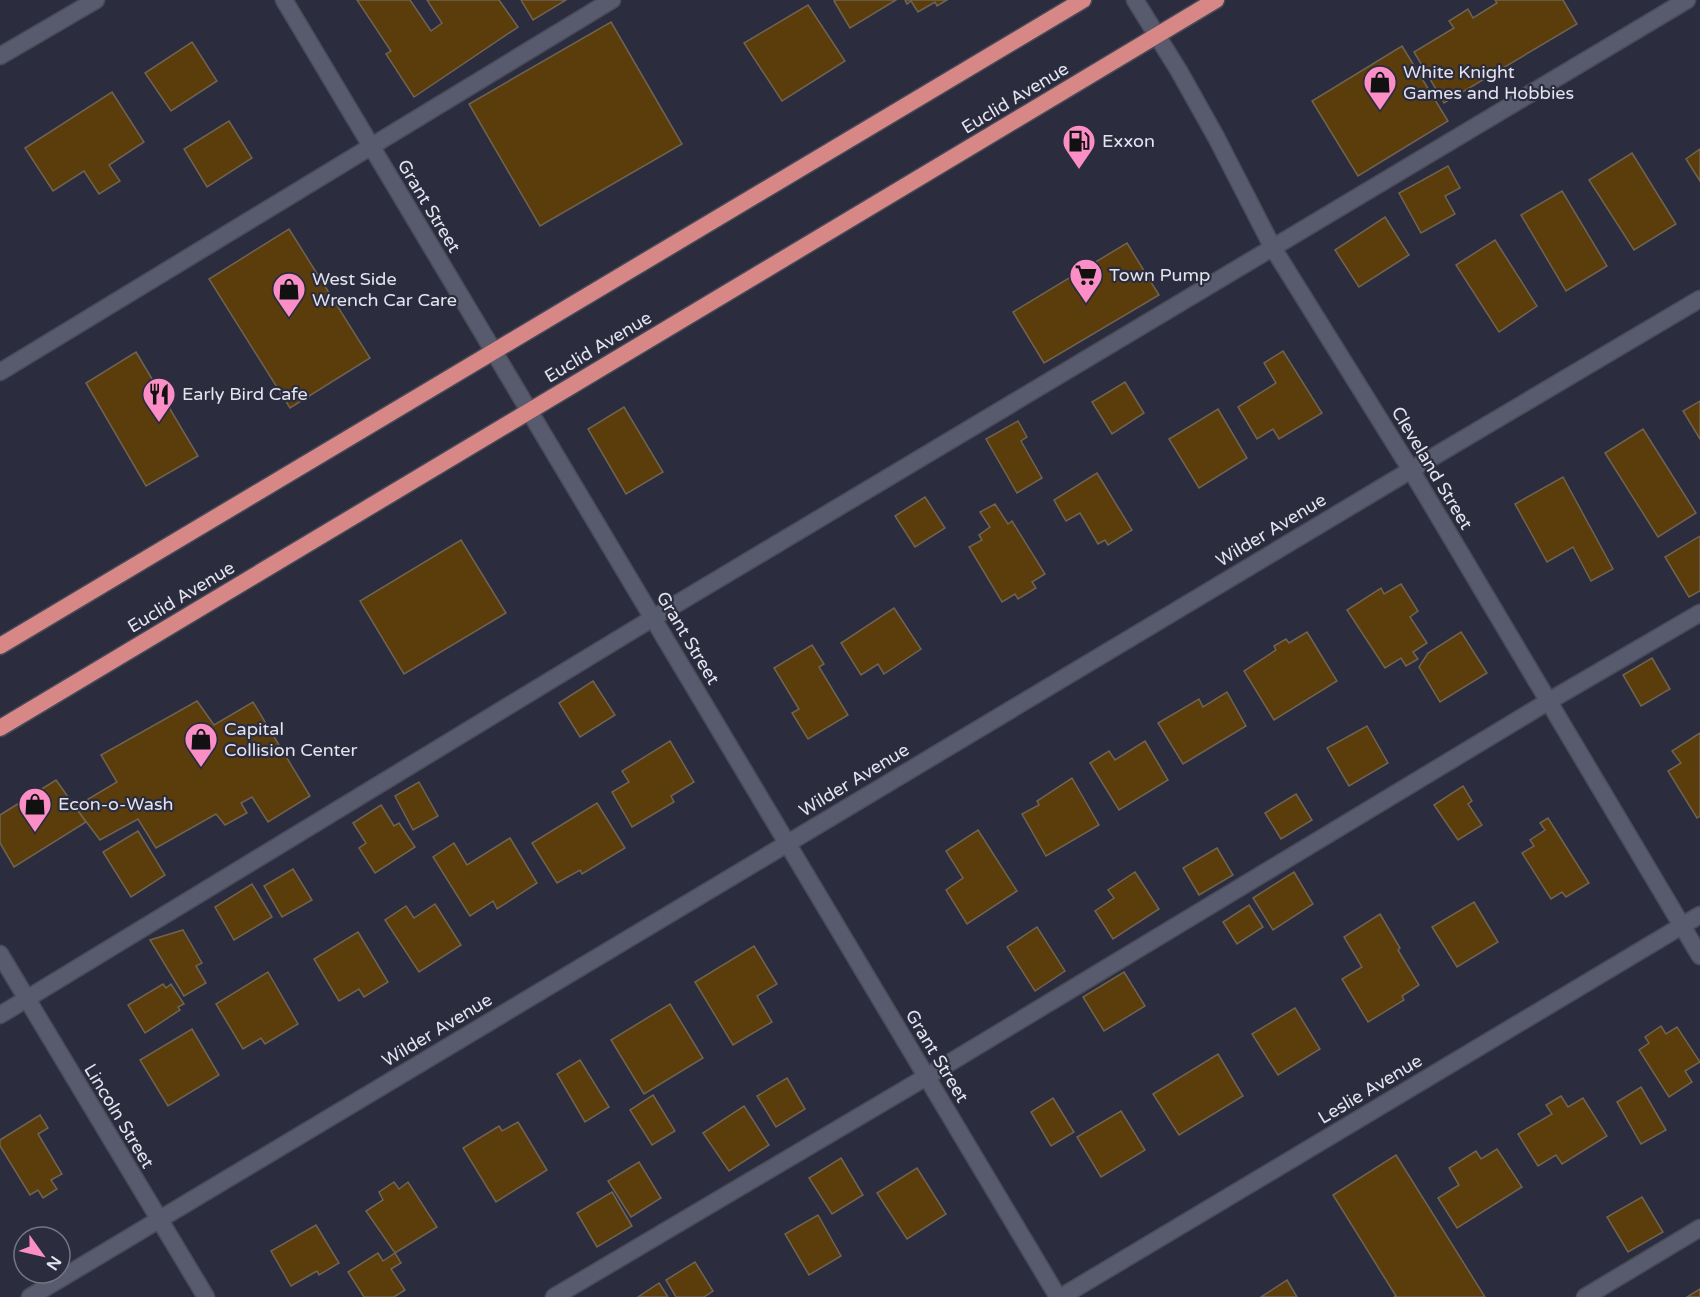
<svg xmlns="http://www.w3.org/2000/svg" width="1700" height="1297" viewBox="0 0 1700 1297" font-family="'Varela Round',sans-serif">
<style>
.building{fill:#5b3d0c;stroke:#6f6352;stroke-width:1.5}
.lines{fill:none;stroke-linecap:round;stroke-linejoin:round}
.service-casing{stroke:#494a58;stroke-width:19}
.minor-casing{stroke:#494a58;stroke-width:19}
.trunk-casing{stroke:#494a58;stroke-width:19}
.service{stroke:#585a6d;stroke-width:16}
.minor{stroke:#585a6d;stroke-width:16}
.trunk{stroke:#d78886;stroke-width:16}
.labels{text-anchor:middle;stroke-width:4.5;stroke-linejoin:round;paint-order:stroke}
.poi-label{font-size:18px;fill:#e3e4ef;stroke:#2b2c3d;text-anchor:start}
.street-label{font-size:18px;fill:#e3e4ef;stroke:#2b2c3d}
</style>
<rect width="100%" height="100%" fill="#2b2c3d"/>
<g class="building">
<polygon points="357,0 410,0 431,31 442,23 427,0 499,0 518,27 414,97 386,54 391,51"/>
<polygon points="521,0 566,0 533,20"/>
<polygon points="836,0 896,0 850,28 834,1"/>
<polygon points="905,0 947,0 937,6 935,2 918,12 911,1 907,4"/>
<polygon points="1495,0 1563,0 1577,24 1444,103 1414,52 1454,28 1449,21 1468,9 1473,18 1497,3"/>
<polygon points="808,5 845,61 782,101 744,43"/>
<polygon points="611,22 682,144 540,226 469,104"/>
<polygon points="192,42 217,81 171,111 145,73"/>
<polygon points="1402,46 1448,121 1358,176 1312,101"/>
<polygon points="112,92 144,142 109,165 120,181 99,194 84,171 53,191 25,148"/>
<polygon points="229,121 252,158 207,187 184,149"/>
<polygon points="1700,149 1700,181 1686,159"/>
<polygon points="1632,153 1676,224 1634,250 1589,180"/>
<polygon points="1448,166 1460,188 1445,196 1455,214 1421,233 1399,193"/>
<polygon points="1562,191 1607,266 1566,291 1521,215"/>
<polygon points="1385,217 1409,255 1359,287 1335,250"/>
<polygon points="289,229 370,358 290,408 209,279"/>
<polygon points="1495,240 1537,306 1499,332 1456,265"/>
<polygon points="1127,243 1159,295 1044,363 1013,312"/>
<polygon points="1283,351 1322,413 1279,439 1273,429 1257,439 1238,407 1276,383 1264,363"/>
<polygon points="136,352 198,456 146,486 86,383"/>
<polygon points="1125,382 1144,413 1112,434 1092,402"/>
<polygon points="1700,401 1700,439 1683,411"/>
<polygon points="624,407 663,472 626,494 588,429"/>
<polygon points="1218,409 1247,458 1199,488 1169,439"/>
<polygon points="1018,421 1027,437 1021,441 1042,478 1017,493 986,439"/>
<polygon points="1643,429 1696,513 1658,537 1605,453"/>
<polygon points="1097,473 1132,530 1108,545 1105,540 1098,544 1080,513 1066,521 1054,500"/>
<polygon points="1563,477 1613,569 1591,581 1573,547 1547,562 1515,504"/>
<polygon points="925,497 945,528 915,547 895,516"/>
<polygon points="995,504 1008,524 1012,521 1045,574 1032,582 1036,588 1018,599 1015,594 1002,602 969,547 982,540 979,535 990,527 980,512"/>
<polygon points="1700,536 1700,591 1689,597 1665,557"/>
<polygon points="461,540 506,613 404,674 360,601"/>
<polygon points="1401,584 1418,611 1410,617 1427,643 1413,652 1418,659 1406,666 1401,658 1385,668 1347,610 1381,588 1384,594"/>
<polygon points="894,608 921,649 884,674 878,664 861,675 841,643"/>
<polygon points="1307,632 1337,681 1274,720 1244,671 1276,650 1274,646 1286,639 1289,643"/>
<polygon points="1461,632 1487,673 1440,702 1419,667 1428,653"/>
<polygon points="812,645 824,664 819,667 848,715 808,739 792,713 799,709 774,668"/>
<polygon points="1652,658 1670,689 1641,706 1623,675"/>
<polygon points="593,681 615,715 580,737 559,703"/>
<polygon points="1227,692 1246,726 1183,764 1158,723 1199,699 1203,707"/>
<polygon points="197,701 214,725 253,702 310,796 268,822 252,797 241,803 247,813 225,825 216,814 156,848 138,819 100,840 75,807 117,782 101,755"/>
<polygon points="1367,726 1388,763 1349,786 1327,748"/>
<polygon points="1700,733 1700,816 1697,818 1668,771 1681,763 1672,751"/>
<polygon points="670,741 694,782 671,796 674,802 632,827 612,792 629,782 622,771"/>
<polygon points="1145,741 1168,780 1119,810 1090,763 1109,751 1115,760"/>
<polygon points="1072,778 1099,825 1046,856 1022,814 1039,805 1037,801"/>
<polygon points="56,780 86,822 14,867 0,843 0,815"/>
<polygon points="419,782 438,816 413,830 395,796"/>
<polygon points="1463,786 1472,801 1468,804 1482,825 1458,840 1434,805"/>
<polygon points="1296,794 1312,820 1281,839 1265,813"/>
<polygon points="597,803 625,848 582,874 580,870 557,883 532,843"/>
<polygon points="381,805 394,826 399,823 415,847 375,873 359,848 366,843 353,823"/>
<polygon points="1548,818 1589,883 1566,897 1562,892 1551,899 1522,853 1534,846 1530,840 1545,830 1540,823"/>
<polygon points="978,830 1017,891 967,924 946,890 963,878 946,851"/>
<polygon points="138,831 165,875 131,897 103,852"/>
<polygon points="510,838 537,883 497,909 493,901 470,916 433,857 454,843 467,865"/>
<polygon points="1217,848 1233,875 1199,895 1183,868"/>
<polygon points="293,869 312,900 282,917 264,886"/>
<polygon points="1135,872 1159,909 1113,939 1095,911 1114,898 1108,890"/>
<polygon points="1294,872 1313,904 1273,930 1253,898"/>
<polygon points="252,884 272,917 234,940 215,907"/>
<polygon points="1474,902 1498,942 1457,967 1432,927"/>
<polygon points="435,904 461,945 419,972 385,920 406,906 414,918"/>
<polygon points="1249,905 1263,927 1237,944 1223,922"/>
<polygon points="1380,914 1400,948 1398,950 1419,985 1402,996 1404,1000 1368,1022 1342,979 1362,967 1344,937"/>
<polygon points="1037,927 1065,971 1035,991 1007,947"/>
<polygon points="183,930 202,963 196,966 206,983 184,996 150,940"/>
<polygon points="358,932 388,982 364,997 359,989 339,1001 314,959"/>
<polygon points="754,946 777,984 757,996 772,1022 733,1045 695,982"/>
<polygon points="268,972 298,1024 265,1044 261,1038 243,1049 216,1004"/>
<polygon points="1124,972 1145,1006 1104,1031 1083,997"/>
<polygon points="163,984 166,988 171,984 184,1004 178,1007 180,1010 145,1033 128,1005"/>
<polygon points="670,1004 703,1058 644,1094 611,1040"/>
<polygon points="1295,1008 1320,1049 1278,1075 1252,1034"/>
<polygon points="1661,1026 1666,1034 1677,1027 1700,1062 1685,1071 1692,1082 1669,1097 1639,1050 1649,1043 1645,1037"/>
<polygon points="192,1029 219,1075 168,1106 140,1060"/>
<polygon points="1218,1054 1243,1096 1179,1135 1153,1094"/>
<polygon points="580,1060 609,1107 585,1122 557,1074"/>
<polygon points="787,1078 805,1109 776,1127 757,1096"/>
<polygon points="1641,1087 1666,1130 1641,1144 1617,1102"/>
<polygon points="653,1095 675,1131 652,1145 630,1110"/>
<polygon points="1561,1096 1568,1107 1583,1098 1607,1136 1562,1164 1556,1155 1538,1166 1518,1134 1552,1114 1546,1105"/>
<polygon points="1053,1098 1074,1132 1051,1146 1031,1112"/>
<polygon points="744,1106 769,1145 729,1171 703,1133"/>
<polygon points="1121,1111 1145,1150 1101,1177 1077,1137"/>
<polygon points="40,1115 48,1128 38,1134 62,1174 51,1180 57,1189 43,1198 38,1190 30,1195 0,1146 0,1140"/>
<polygon points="518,1122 547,1170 496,1202 463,1148 499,1126 502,1131"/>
<polygon points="1497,1149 1522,1187 1457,1228 1438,1198 1459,1185 1449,1168 1476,1151 1481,1159"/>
<polygon points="1396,1155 1485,1297 1394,1297 1396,1296 1333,1195"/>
<polygon points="841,1158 863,1195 832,1214 809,1178"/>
<polygon points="639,1162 661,1198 631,1217 608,1181"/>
<polygon points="917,1168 946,1214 907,1239 877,1193"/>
<polygon points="394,1182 399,1189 408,1182 437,1227 395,1253 366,1211 383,1200 379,1192"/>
<polygon points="612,1192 632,1226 597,1247 577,1213"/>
<polygon points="1642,1197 1663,1232 1628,1252 1607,1217"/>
<polygon points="818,1215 841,1256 809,1275 785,1234"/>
<polygon points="316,1225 339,1263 319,1275 317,1271 291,1286 271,1251"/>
<polygon points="378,1253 383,1261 395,1253 401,1263 391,1269 405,1290 394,1297 364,1297 348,1272"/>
<polygon points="695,1262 713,1291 704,1297 676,1297 666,1280"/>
<polygon points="1287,1280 1297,1297 1261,1297"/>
<polygon points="659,1283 668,1297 638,1297"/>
<polygon points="1700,1289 1700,1297 1687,1297"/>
</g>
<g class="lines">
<defs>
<g id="service">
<polyline points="0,372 612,0"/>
<polyline points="0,1015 653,618 1687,0"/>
<polyline points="554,1297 926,1077 1549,701 1700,613"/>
<polyline points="1585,1297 1700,1228"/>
</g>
<g id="minor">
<polyline points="284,0 1058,1297"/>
<polyline points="1135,0 1179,71 1216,137 1273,248 1411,470 1700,956"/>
<polyline points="0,56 96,0"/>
<polyline points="0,954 206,1297"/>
<polyline points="30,1297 1411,470 1700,299"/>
<polyline points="1061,1297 1700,915"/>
</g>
<g id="trunk">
<polyline points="0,646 1083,0"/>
<polyline points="0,728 1216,0"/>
</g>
</defs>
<use href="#service" class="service-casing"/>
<use href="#minor" class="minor-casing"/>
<use href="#trunk" class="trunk-casing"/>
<use href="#service" class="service"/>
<use href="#minor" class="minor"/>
<use href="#trunk" class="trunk"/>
</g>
<defs>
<symbol id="shop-pin" viewBox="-11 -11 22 30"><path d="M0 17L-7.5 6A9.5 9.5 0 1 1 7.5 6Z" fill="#fb8fc5" stroke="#2b2c3d"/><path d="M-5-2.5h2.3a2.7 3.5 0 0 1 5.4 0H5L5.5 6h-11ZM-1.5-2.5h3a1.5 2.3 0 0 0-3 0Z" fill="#111"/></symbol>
<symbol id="fuel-pin" viewBox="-11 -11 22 30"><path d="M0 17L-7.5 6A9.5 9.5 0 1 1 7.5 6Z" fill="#fb8fc5" stroke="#2b2c3d"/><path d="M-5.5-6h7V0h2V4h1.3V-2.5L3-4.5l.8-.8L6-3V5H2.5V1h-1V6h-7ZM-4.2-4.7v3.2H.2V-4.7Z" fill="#111"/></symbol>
<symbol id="supermarket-pin" viewBox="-11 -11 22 30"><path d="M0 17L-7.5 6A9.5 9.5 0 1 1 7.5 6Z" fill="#fb8fc5" stroke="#2b2c3d"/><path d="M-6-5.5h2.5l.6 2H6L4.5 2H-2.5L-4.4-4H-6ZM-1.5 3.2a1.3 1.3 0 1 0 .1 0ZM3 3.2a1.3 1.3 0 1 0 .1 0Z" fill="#111"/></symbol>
<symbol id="restaurant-pin" viewBox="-11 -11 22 30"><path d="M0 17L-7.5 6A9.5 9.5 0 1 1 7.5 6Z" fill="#fb8fc5" stroke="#2b2c3d"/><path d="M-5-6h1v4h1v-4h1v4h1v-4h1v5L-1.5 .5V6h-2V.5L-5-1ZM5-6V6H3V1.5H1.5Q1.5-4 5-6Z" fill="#111"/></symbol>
</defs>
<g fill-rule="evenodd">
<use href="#shop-pin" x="1361" y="63" width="38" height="52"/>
<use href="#fuel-pin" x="1060" y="122" width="38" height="52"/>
<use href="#supermarket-pin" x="1067" y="256" width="38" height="52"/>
<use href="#shop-pin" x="270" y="270" width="38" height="52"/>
<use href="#restaurant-pin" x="140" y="375" width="38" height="52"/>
<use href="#shop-pin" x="182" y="720" width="38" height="52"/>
<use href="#shop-pin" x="16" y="785" width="38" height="52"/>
</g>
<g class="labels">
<g class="poi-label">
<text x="1403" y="78">White Knight<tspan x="1403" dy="21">Games and Hobbies</tspan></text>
<text x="1102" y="147">Exxon</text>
<text x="1109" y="281">Town Pump</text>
<text x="312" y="285">West Side<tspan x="312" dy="21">Wrench Car Care</tspan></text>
<text x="182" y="400">Early Bird Cafe</text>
<text x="224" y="735">Capital<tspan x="224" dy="21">Collision Center</tspan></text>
<text x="58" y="810">Econ-o-Wash</text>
</g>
<g class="street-label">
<text transform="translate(1015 98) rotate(-31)" y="6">Euclid Avenue</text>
<text transform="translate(429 206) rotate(59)" y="6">Grant Street</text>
<text transform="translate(598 347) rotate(-31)" y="6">Euclid Avenue</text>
<text transform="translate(1432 468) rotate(59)" y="6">Cleveland Street</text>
<text transform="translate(1271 530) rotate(-31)" y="6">Wilder Avenue</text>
<text transform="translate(181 597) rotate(-31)" y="6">Euclid Avenue</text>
<text transform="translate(688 638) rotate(59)" y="6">Grant Street</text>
<text transform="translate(854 780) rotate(-31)" y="6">Wilder Avenue</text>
<text transform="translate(437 1030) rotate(-31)" y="6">Wilder Avenue</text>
<text transform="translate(937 1056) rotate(59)" y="6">Grant Street</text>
<text transform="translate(1370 1089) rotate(-31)" y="6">Leslie Avenue</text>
<text transform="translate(119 1116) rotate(59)" y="6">Lincoln Street</text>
</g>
</g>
<g transform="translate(42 1255) rotate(124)"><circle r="28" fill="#2b2c3d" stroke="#757684" stroke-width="1.5"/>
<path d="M0-4.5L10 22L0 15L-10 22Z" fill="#fb8fc5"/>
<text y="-9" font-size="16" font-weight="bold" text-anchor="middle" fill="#e3e4ef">N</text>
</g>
</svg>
